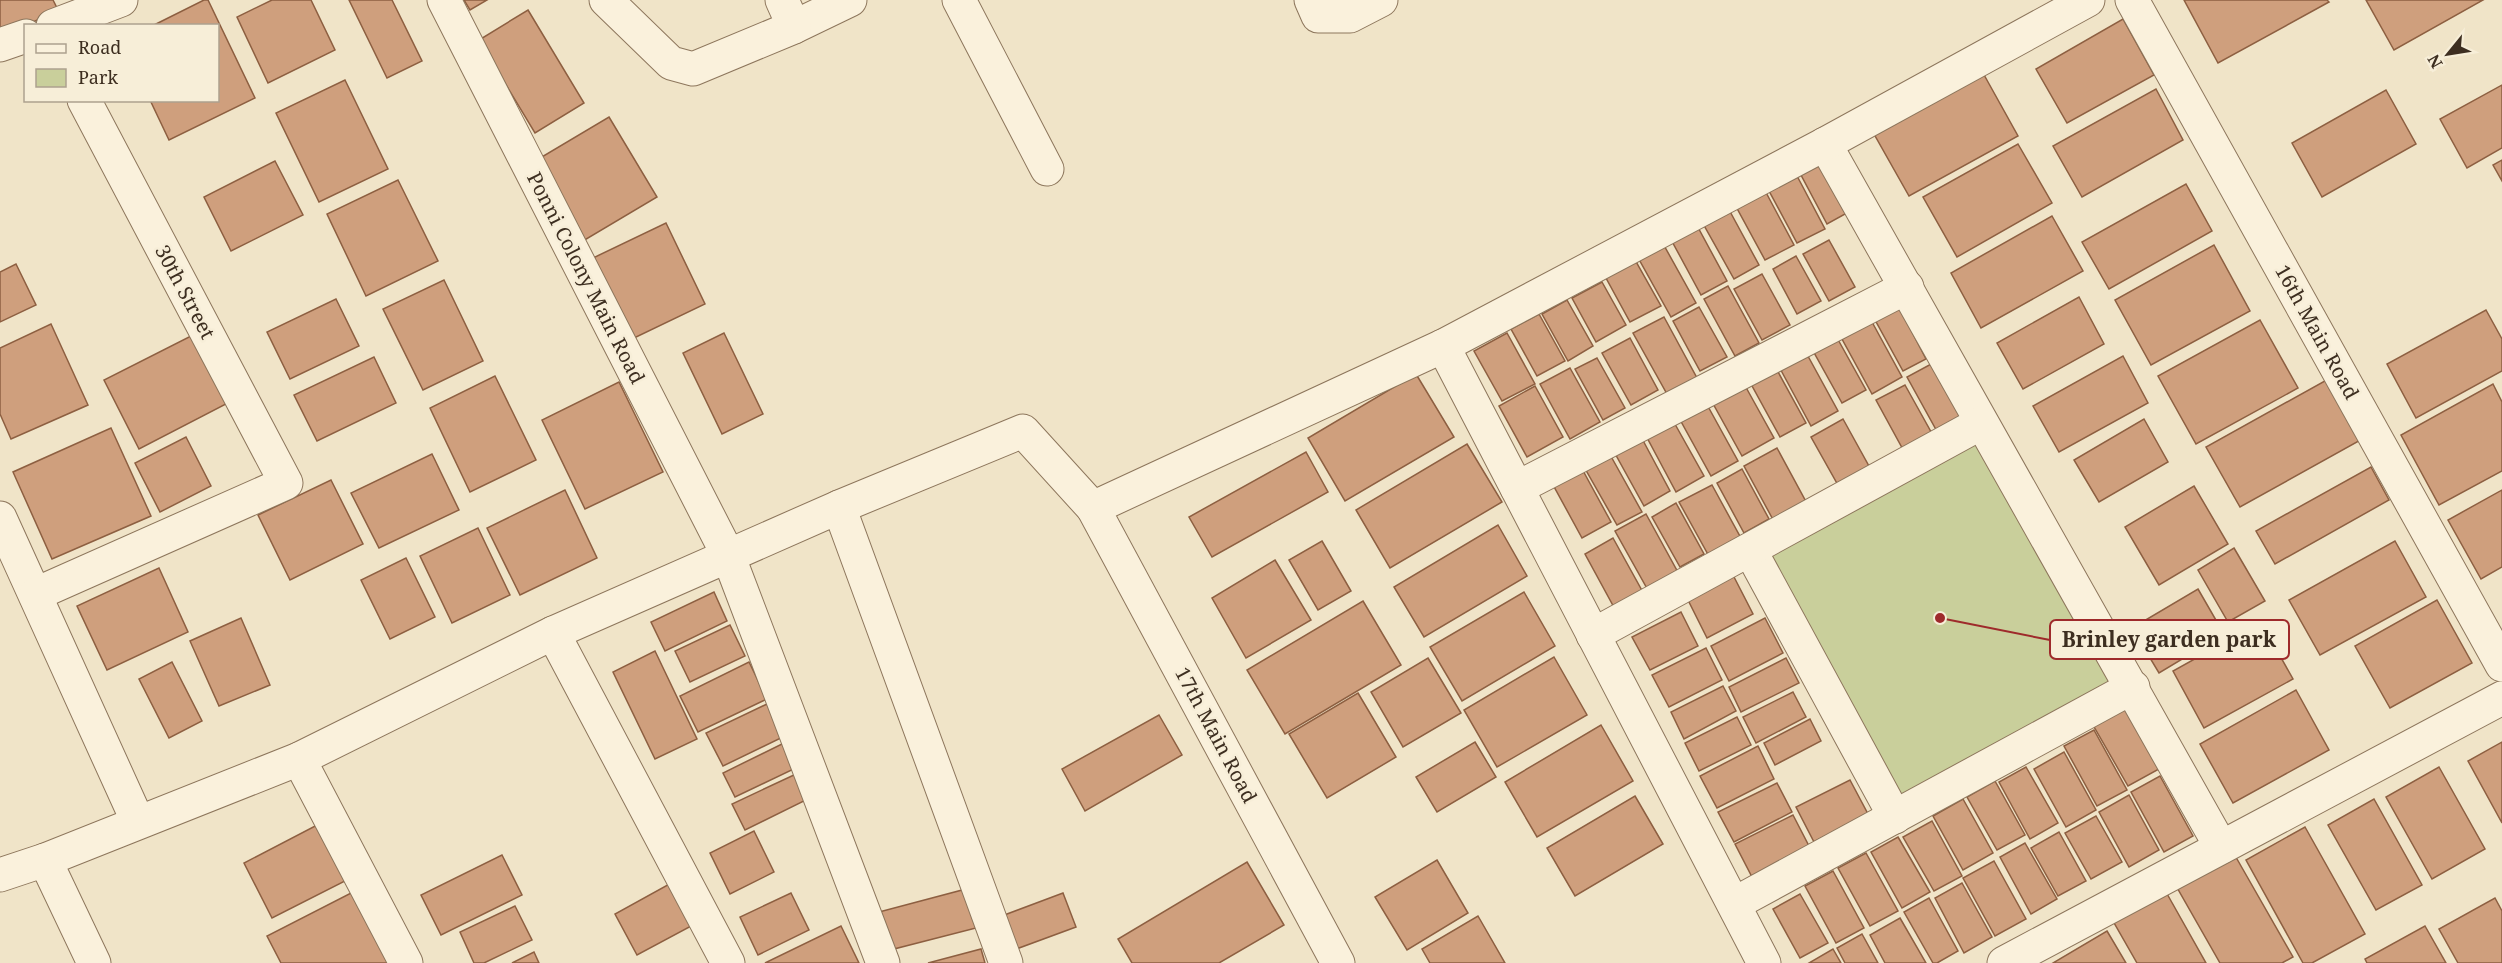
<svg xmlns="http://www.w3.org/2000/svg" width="2502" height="963" viewBox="0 0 2502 963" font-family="'Noto Serif',serif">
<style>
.green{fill:#c9cf9b}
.building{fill:#cf9f7d;stroke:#8d5f41;stroke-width:1.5}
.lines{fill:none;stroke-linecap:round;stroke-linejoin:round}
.minor-casing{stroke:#8d765c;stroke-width:35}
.minor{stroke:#faf1dc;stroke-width:33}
.labels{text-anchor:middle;stroke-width:5;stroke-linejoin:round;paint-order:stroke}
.street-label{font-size:20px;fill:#3d2e20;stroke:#f7eed8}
.leader{fill:none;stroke:#9e2a2b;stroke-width:2}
.callout-dot{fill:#9e2a2b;stroke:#f7eed8;stroke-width:2}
.callout{fill:#f7eed8;stroke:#9e2a2b;stroke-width:2}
.callout-label{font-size:21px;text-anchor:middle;font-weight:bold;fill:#3d2e20}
</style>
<rect width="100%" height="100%" fill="#f0e4c8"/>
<polygon class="green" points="1981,423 2133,687 1895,817 1750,550"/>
<g class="building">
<polygon points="0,0 53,0 58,10 0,38"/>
<polygon points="204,0 208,0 255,98 169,140 150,100 218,100 218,26 152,26"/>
<polygon points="272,0 311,0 335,50 268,83 237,17"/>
<polygon points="349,0 392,0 422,61 387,78"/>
<polygon points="464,0 487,0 470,10"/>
<polygon points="2184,0 2327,0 2329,2 2218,63"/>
<polygon points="2366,0 2483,0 2394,50"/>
<polygon points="528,10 584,103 535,133 479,40"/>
<polygon points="2123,19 2154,75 2067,123 2036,69"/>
<polygon points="1983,73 2018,136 1909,196 1874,134"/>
<polygon points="345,80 388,169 319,202 276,113"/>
<polygon points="2502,85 2502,148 2467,168 2440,119"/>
<polygon points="2156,89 2183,140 2082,197 2053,146"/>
<polygon points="2386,90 2416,144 2322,197 2292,143"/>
<polygon points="609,117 657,197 583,241 535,161"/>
<polygon points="2018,144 2052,203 1957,257 1923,197"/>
<polygon points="1829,160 1856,208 1827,224 1801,175"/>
<polygon points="2502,160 2502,181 2493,165"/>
<polygon points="275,161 303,215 231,251 204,197"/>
<polygon points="1796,174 1825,229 1797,243 1768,189"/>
<polygon points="398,180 438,261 366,296 327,214"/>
<polygon points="2186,184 2212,231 2109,289 2082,242"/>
<polygon points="1762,185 1794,245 1765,260 1733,201"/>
<polygon points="1727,206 1759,265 1734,279 1701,220"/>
<polygon points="2052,216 2083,271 1981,328 1951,273"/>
<polygon points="1694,220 1727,281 1701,295 1668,234"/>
<polygon points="666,223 705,304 632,339 593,258"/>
<polygon points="1661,240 1696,303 1671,317 1636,254"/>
<polygon points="1829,240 1855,287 1829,301 1803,254"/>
<polygon points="2214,245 2250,311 2151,365 2115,300"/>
<polygon points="1630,251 1661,306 1630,322 1600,267"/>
<polygon points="1796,256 1821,301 1797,314 1773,269"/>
<polygon points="16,264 36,305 0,322 0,272"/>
<polygon points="1762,274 1790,325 1762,340 1734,289"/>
<polygon points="444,280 483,361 423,390 383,309"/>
<polygon points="1602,282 1626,325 1596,342 1572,298"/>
<polygon points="1728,286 1759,343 1735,356 1704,299"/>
<polygon points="2079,297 2104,344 2023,389 1997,343"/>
<polygon points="336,299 359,346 290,379 267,332"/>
<polygon points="1567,300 1593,346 1568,361 1542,314"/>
<polygon points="1898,305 1926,359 1903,371 1874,318"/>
<polygon points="1699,307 1727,357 1700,371 1673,321"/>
<polygon points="2486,310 2502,339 2502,371 2416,418 2387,364"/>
<polygon points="1539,314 1565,361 1537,376 1511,329"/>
<polygon points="1664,317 1697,378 1667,394 1633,333"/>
<polygon points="2260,320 2298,388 2196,444 2158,376"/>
<polygon points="1872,322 1902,377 1872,394 1842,339"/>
<polygon points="51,324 88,405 11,439 0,414 0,348"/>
<polygon points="724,333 763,414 722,434 683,353"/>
<polygon points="1507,333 1535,384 1502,401 1474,351"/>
<polygon points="191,336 226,404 139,449 104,380"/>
<polygon points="1836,336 1866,390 1842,403 1812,349"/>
<polygon points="1630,338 1658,390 1631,405 1602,353"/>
<polygon points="1803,347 1838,411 1811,426 1776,361"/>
<polygon points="2123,356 2148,403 2059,452 2033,406"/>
<polygon points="374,357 396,403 317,441 294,395"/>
<polygon points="1597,358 1625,408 1603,420 1575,369"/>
<polygon points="1933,363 1965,421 1939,435 1907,377"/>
<polygon points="1570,368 1600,422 1570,439 1540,384"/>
<polygon points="1777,370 1806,423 1780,437 1751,384"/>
<polygon points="1416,374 1454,437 1345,501 1308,438"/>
<polygon points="495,376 536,460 470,492 430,408"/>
<polygon points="2332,377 2366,437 2240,507 2206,447"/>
<polygon points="619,382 663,472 585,509 542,420"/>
<polygon points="1743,382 1774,438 1742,456 1711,400"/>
<polygon points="2493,384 2502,402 2502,471 2439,505 2401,435"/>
<polygon points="1905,385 1935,439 1906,455 1876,400"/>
<polygon points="1535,386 1563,437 1527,457 1499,406"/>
<polygon points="1705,401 1738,461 1711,476 1678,416"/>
<polygon points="1671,417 1704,476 1676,492 1644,432"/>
<polygon points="1843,419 1875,477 1843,494 1811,437"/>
<polygon points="2144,419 2168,462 2099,502 2074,460"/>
<polygon points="111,428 151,516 52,559 13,472"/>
<polygon points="1639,433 1670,491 1644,506 1612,448"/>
<polygon points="186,437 211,486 160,512 135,463"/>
<polygon points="1467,444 1502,502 1390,568 1356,510"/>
<polygon points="1777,448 1810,509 1777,527 1744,466"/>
<polygon points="1608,451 1642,512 1617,525 1583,465"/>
<polygon points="1306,452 1328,492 1212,557 1189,517"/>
<polygon points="432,454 459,510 379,548 351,493"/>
<polygon points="1581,467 1611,522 1582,538 1552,483"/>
<polygon points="2371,467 2389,500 2275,564 2256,531"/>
<polygon points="1742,469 1769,519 1744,533 1717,483"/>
<polygon points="331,480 363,544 290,580 258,515"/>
<polygon points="1712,485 1742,540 1710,558 1679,502"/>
<polygon points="2194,486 2228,544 2159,585 2125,527"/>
<polygon points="565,490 597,558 520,595 487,528"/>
<polygon points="2502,490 2502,567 2481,579 2448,520"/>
<polygon points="1676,503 1704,554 1680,567 1652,517"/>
<polygon points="1646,514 1680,576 1649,592 1615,531"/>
<polygon points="1498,525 1527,576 1424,637 1394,587"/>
<polygon points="478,528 510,595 452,623 420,556"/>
<polygon points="1613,538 1645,596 1616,611 1585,554"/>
<polygon points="1322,541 1351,591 1318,610 1289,560"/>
<polygon points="2395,541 2426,597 2320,655 2289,600"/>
<polygon points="2234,548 2265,601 2228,622 2198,570"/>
<polygon points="406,558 435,617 390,639 361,580"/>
<polygon points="1275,560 1311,620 1246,658 1212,598"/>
<polygon points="159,568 188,632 107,670 77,606"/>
<polygon points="1733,575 1753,614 1707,638 1687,598"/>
<polygon points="2198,589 2224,634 2159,673 2132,628"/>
<polygon points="714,592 727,621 665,651 651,622"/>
<polygon points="1524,592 1555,646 1462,701 1430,647"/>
<polygon points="2437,600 2472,663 2390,708 2355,646"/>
<polygon points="1363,601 1401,665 1285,734 1247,670"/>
<polygon points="1681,612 1698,646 1650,670 1632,637"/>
<polygon points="241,618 270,685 219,706 190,641"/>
<polygon points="1765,618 1783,653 1729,681 1711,646"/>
<polygon points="2261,622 2293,679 2204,728 2173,671"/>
<polygon points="730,625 745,656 690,682 675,651"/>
<polygon points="1706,648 1722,680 1669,707 1652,675"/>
<polygon points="655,651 697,739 655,759 613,672"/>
<polygon points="1554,657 1587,715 1497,767 1464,710"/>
<polygon points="1428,658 1461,713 1403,747 1371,692"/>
<polygon points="1786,658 1799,683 1741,712 1729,687"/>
<polygon points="172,662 202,721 169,738 139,679"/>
<polygon points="749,662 767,699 698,732 680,696"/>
<polygon points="1723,686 1736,711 1684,739 1671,712"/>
<polygon points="2296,690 2329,750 2233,803 2200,744"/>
<polygon points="1793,692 1806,717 1756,743 1743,717"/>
<polygon points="1358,693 1396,757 1327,798 1289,734"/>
<polygon points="767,704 783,737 723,766 706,733"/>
<polygon points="2126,707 2159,769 2128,786 2093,725"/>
<polygon points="1159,715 1182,755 1085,811 1062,769"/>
<polygon points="1737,717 1751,745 1699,771 1685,743"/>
<polygon points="1810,719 1821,741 1775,765 1764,743"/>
<polygon points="1601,725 1633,781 1537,837 1505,782"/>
<polygon points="2094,730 2127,790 2097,806 2064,746"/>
<polygon points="786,742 798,767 735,797 723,773"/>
<polygon points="1475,742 1496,777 1437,812 1416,777"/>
<polygon points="2502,742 2502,823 2468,761"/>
<polygon points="1758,746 1774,779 1717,808 1700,776"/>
<polygon points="2064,752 2096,810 2066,827 2034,769"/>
<polygon points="2026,767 2058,823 2030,839 1999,782"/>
<polygon points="2439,767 2485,849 2432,879 2386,797"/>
<polygon points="796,774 808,799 745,830 732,804"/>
<polygon points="2160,776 2193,836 2164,852 2131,792"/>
<polygon points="1850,780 1868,814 1814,842 1796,807"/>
<polygon points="1995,781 2025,835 1997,850 1967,797"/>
<polygon points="1777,783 1792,812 1734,842 1718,812"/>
<polygon points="2129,795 2159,850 2129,867 2099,812"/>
<polygon points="1635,796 1663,844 1575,896 1547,848"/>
<polygon points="1963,799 1993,853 1963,870 1933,816"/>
<polygon points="2374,799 2422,885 2376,910 2328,825"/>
<polygon points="1793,815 1810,848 1752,877 1735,844"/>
<polygon points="2096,816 2122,862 2091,879 2065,833"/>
<polygon points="1932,821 1962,876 1934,891 1903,837"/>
<polygon points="319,824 347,880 272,918 244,863"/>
<polygon points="2305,827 2365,934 2312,963 2303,963 2246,860"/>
<polygon points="754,831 774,872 730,894 710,853"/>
<polygon points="2059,832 2086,881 2058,896 2031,848"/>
<polygon points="1898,837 1930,892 1902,908 1871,852"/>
<polygon points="2025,843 2057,899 2031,914 2000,857"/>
<polygon points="2233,852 2293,957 2282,963 2220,963 2175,884"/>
<polygon points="1866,853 1898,911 1870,926 1838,868"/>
<polygon points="502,855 522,895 441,935 421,895"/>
<polygon points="1437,860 1468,913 1407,950 1375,897"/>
<polygon points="1994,861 2026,919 1995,936 1963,878"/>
<polygon points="1247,862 1284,925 1219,963 1132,963 1118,939"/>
<polygon points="1833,871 1864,928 1836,943 1805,886"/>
<polygon points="673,882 695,924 637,955 615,914"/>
<polygon points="1962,883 1992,937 1964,953 1935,898"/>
<polygon points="966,889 976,928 890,950 879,912"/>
<polygon points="353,892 388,963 281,963 267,936"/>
<polygon points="2166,892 2206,963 2137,963 2113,921"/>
<polygon points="791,893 809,930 758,955 740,917"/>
<polygon points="1063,893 1076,927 1011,951 999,917"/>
<polygon points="1800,894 1828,943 1800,958 1773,909"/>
<polygon points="1929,898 1958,951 1937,963 1933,963 1904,912"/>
<polygon points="2495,898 2502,911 2502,963 2458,963 2439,929"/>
<polygon points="515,906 532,940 484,963 474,963 460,932"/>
<polygon points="1478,916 1505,963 1430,963 1422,949"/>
<polygon points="1900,918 1926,963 1885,963 1870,935"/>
<polygon points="841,926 859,963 765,963"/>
<polygon points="2425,926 2446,963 2367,963 2365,959"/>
<polygon points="2107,931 2126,963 2053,963"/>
<polygon points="1862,934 1878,963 1845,963 1837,948"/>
<polygon points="981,949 985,963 928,963"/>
<polygon points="1833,949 1841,963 1809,963"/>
<polygon points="534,952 539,963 512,963"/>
</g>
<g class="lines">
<defs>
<g id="minor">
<polyline points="444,0 728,555 883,963"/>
<polyline points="606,0 671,63 693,69 794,27 850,0"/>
<polyline points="782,0 794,27"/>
<polyline points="959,0 1047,169"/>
<polyline points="1311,0 1318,16 1350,16 1381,0"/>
<polyline points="2132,0 2502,665"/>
<polyline points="53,26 121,0"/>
<polyline points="0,45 26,36"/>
<polyline points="1825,144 2221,847"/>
<polyline points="1443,346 1764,963"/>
<polyline points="1517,488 1907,287"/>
<polyline points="839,507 1006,963"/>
<polyline points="1093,508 1338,963"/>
<polyline points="0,518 138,822"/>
<polyline points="1750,550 1895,817"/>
<polyline points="36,594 286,483 84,100"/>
<polyline points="553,633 728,963"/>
<polyline points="1593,635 1981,423"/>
<polyline points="299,759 406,963"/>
<polyline points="45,860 299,759 553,633 839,507 1023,431 1093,508 1443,346 1825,144 2088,0"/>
<polyline points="0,875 45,860 94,963"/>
<polyline points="1734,904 2133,687"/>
<polyline points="2004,963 2502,698"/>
</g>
</defs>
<use href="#minor" class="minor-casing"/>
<use href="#minor" class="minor"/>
</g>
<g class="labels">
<g class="street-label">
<text transform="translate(586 278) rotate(63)" y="7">Ponni Colony Main Road</text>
<text transform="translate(185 292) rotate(62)" y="7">30th Street</text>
<text transform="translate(2317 332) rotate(61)" y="7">16th Main Road</text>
<text transform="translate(1216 735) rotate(62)" y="7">17th Main Road</text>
</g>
</g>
<path class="leader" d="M1940 618L2050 640"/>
<circle class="callout-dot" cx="1940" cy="618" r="6"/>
<rect class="callout" x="2050" y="620" width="239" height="39" rx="6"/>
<g class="callout-label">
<text x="2169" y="647">Brinley garden park</text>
</g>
<rect x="24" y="24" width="195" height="78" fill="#f7eed8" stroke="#ada18e" stroke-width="1.5"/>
<rect x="36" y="44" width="30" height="9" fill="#faf1dc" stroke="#ada18e" stroke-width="1.5"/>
<text x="78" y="54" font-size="18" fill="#3d2e20">Road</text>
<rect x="36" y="69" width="30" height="18" fill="#c9cf9b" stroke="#ada18e" stroke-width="1.5"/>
<text x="78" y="84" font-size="18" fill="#3d2e20">Park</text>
<g transform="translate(2448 54) rotate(240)" stroke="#f7eed8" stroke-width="4.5" paint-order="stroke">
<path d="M0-4.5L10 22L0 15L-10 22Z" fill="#3d2e20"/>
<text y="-9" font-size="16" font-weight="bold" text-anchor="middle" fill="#3d2e20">N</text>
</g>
</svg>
